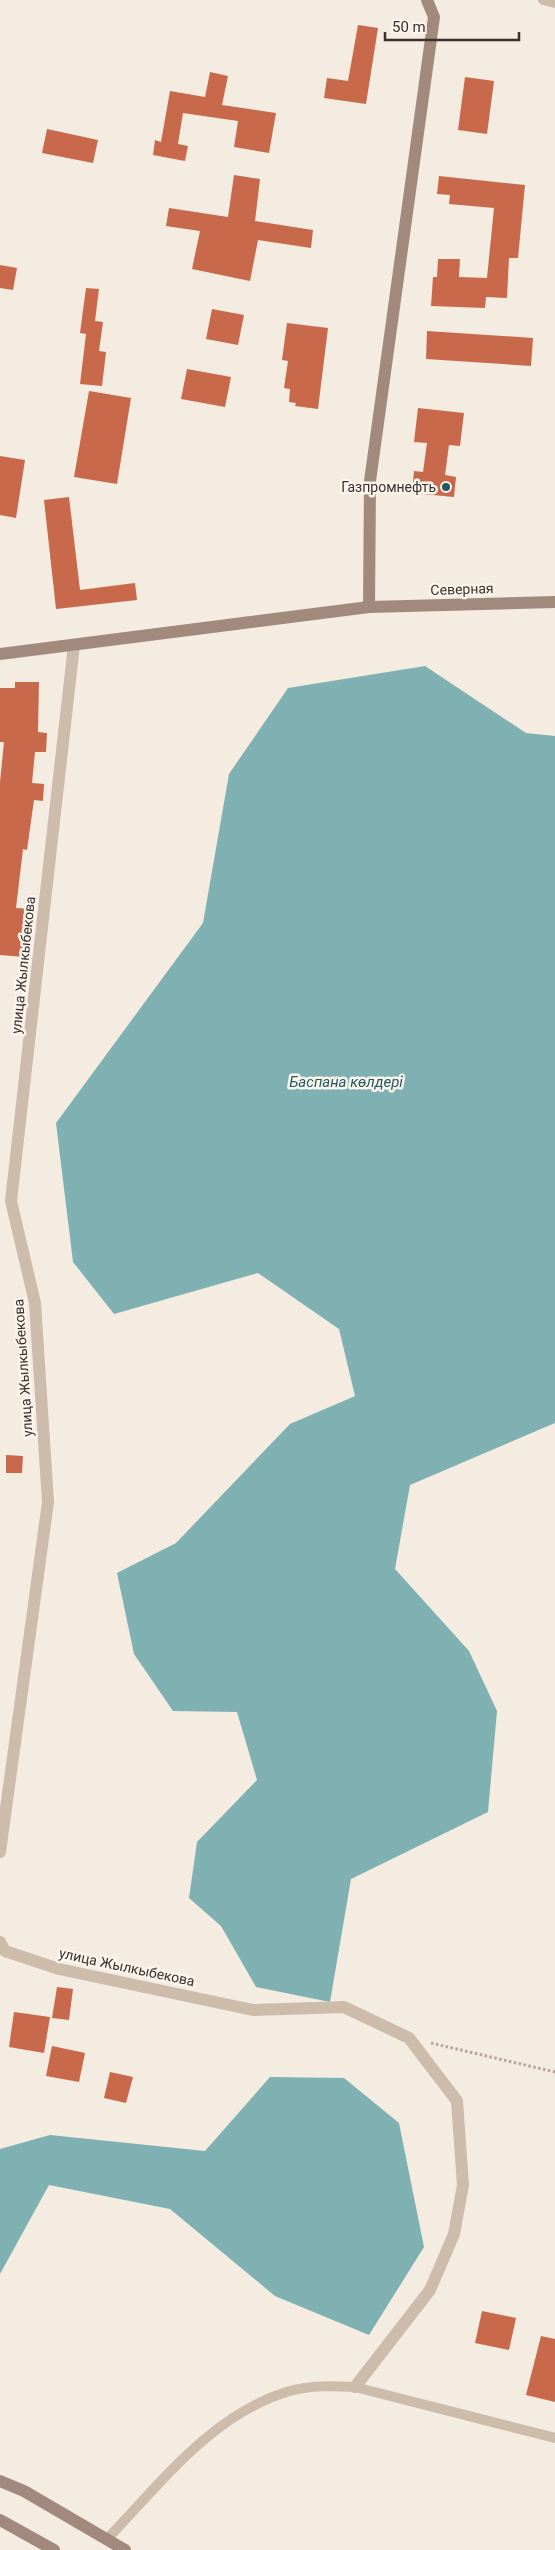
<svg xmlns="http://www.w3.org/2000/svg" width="555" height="2550" viewBox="0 0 555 2550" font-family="Roboto,sans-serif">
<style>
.water{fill:#7fb0b2}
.building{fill:#c8694b}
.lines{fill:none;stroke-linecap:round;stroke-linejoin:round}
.path{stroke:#b9a596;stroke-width:3;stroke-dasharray:2.5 2.5;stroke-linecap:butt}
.lane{stroke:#cdbbac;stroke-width:10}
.street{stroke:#cdbbac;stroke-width:12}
.secondary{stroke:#a18a7d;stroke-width:12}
.poi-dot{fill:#1f5a5e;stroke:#fbf5ee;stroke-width:2}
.labels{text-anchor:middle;stroke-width:5;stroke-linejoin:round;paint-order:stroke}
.poi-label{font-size:14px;fill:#3b302b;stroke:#fbf5ee;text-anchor:end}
.street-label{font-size:14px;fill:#3b302b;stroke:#fbf5ee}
.water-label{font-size:15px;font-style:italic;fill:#1f5a5e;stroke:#fbf5ee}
</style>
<rect width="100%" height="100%" fill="#f4ebe1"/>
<g class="water">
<polygon points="425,666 526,733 555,736 555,1423 410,1485 395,1569 469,1651 497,1711 488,1812 351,1879 330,2002 256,1987 221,1926 189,1898 197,1842 257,1780 237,1712 173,1711 134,1654 117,1573 176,1543 290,1424 355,1396 339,1329 258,1273 114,1314 73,1262 56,1123 203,923 229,774 288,688"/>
<polygon points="270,2077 344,2078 399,2123 424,2247 369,2335 275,2296 170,2209 49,2185 0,2274 0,2149 50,2135 205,2151"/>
</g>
<g class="building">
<polygon points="358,25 378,28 366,104 324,98 327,78 348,81"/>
<polygon points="210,72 228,76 222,105 276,113 269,153 234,147 238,121 183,113 178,144 188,146 185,161 153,155 155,140 161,142 170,91 205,97"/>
<polygon points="465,77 494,81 487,134 458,130"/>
<polygon points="47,129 98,140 93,163 42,153"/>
<polygon points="234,175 260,179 255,221 313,230 311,248 258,240 250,281 192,269 200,231 166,226 169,208 228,217"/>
<polygon points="439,176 525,185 518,258 509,258 507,298 486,297 485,308 431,306 433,277 437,277 438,259 460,259 459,277 487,278 494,208 449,204 450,195 437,194"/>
<polygon points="0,265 17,268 13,290 0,288"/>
<polygon points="86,288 99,289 95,321 103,322 99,351 106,352 102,386 80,384 86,334 80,333"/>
<polygon points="212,309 244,315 238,345 206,339"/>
<polygon points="287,323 328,328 318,409 295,406 296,403 289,402 290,389 284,388 288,361 282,360"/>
<polygon points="427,331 533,338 531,366 426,359"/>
<polygon points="187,369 231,377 225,407 181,399"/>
<polygon points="89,391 131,398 117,484 74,477"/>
<polygon points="418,408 464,413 460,446 449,445 445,475 456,477 454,497 412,493 414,471 423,472 427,443 414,442"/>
<polygon points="0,456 25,460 16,518 0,515"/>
<polygon points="69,497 80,590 135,583 137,600 56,609 44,500"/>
<polygon points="15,682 39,682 38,732 47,733 46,752 35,752 32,783 44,784 43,801 34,800 27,850 23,849 16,908 33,909 25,957 0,955 0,782 4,742 0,742 0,688 15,688"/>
<polygon points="6,1455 23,1456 22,1473 6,1473"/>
<polygon points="57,1987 73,1989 69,2020 52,2018"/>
<polygon points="14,2012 50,2017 44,2053 9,2047"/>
<polygon points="52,2046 85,2053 79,2082 46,2076"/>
<polygon points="110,2072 133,2077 126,2103 104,2098"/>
<polygon points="482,2311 516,2318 509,2350 475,2343"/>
<polygon points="541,2336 555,2339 555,2402 526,2395"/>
</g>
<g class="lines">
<polyline class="path" points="431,2043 555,2072"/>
<g class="lane">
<polyline points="543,0 555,3"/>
<path d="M108 2538C161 2483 213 2413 290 2391 311 2385 334 2386 355 2387L555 2438"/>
</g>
<g class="street">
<polyline points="0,1852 48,1502 35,1303 11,1201 74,645"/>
<polyline points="0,1942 5,1951 59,1969 253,2010 344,2007 409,2038 457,2101 463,2185 454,2234 430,2290 355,2387"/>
</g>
<g class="secondary">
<polyline points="369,607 370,481 434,17 427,0"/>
<polyline points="0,654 369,607 555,602"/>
<polyline points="0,2481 24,2491 125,2550"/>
<polyline points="0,2520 54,2550"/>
</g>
</g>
<circle class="poi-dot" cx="446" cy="487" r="5"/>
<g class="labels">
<g class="poi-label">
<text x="436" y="492">Газпромнефть</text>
</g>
<g class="street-label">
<text transform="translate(462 589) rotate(-2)" y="5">Северная</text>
<text transform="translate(23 965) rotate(-84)" y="5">улица Жылкыбекова</text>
<text transform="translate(23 1368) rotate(-94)" y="5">улица Жылкыбекова</text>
<text transform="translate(127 1967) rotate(12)" y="5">улица Жылкыбекова</text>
</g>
<g class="water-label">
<text x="346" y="1087">Баспана көлдері</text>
</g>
</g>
<path d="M385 32v8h134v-8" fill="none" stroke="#3b302b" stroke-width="2.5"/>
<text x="392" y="32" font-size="15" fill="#3b302b" stroke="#fbf5ee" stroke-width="4" paint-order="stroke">50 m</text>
</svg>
